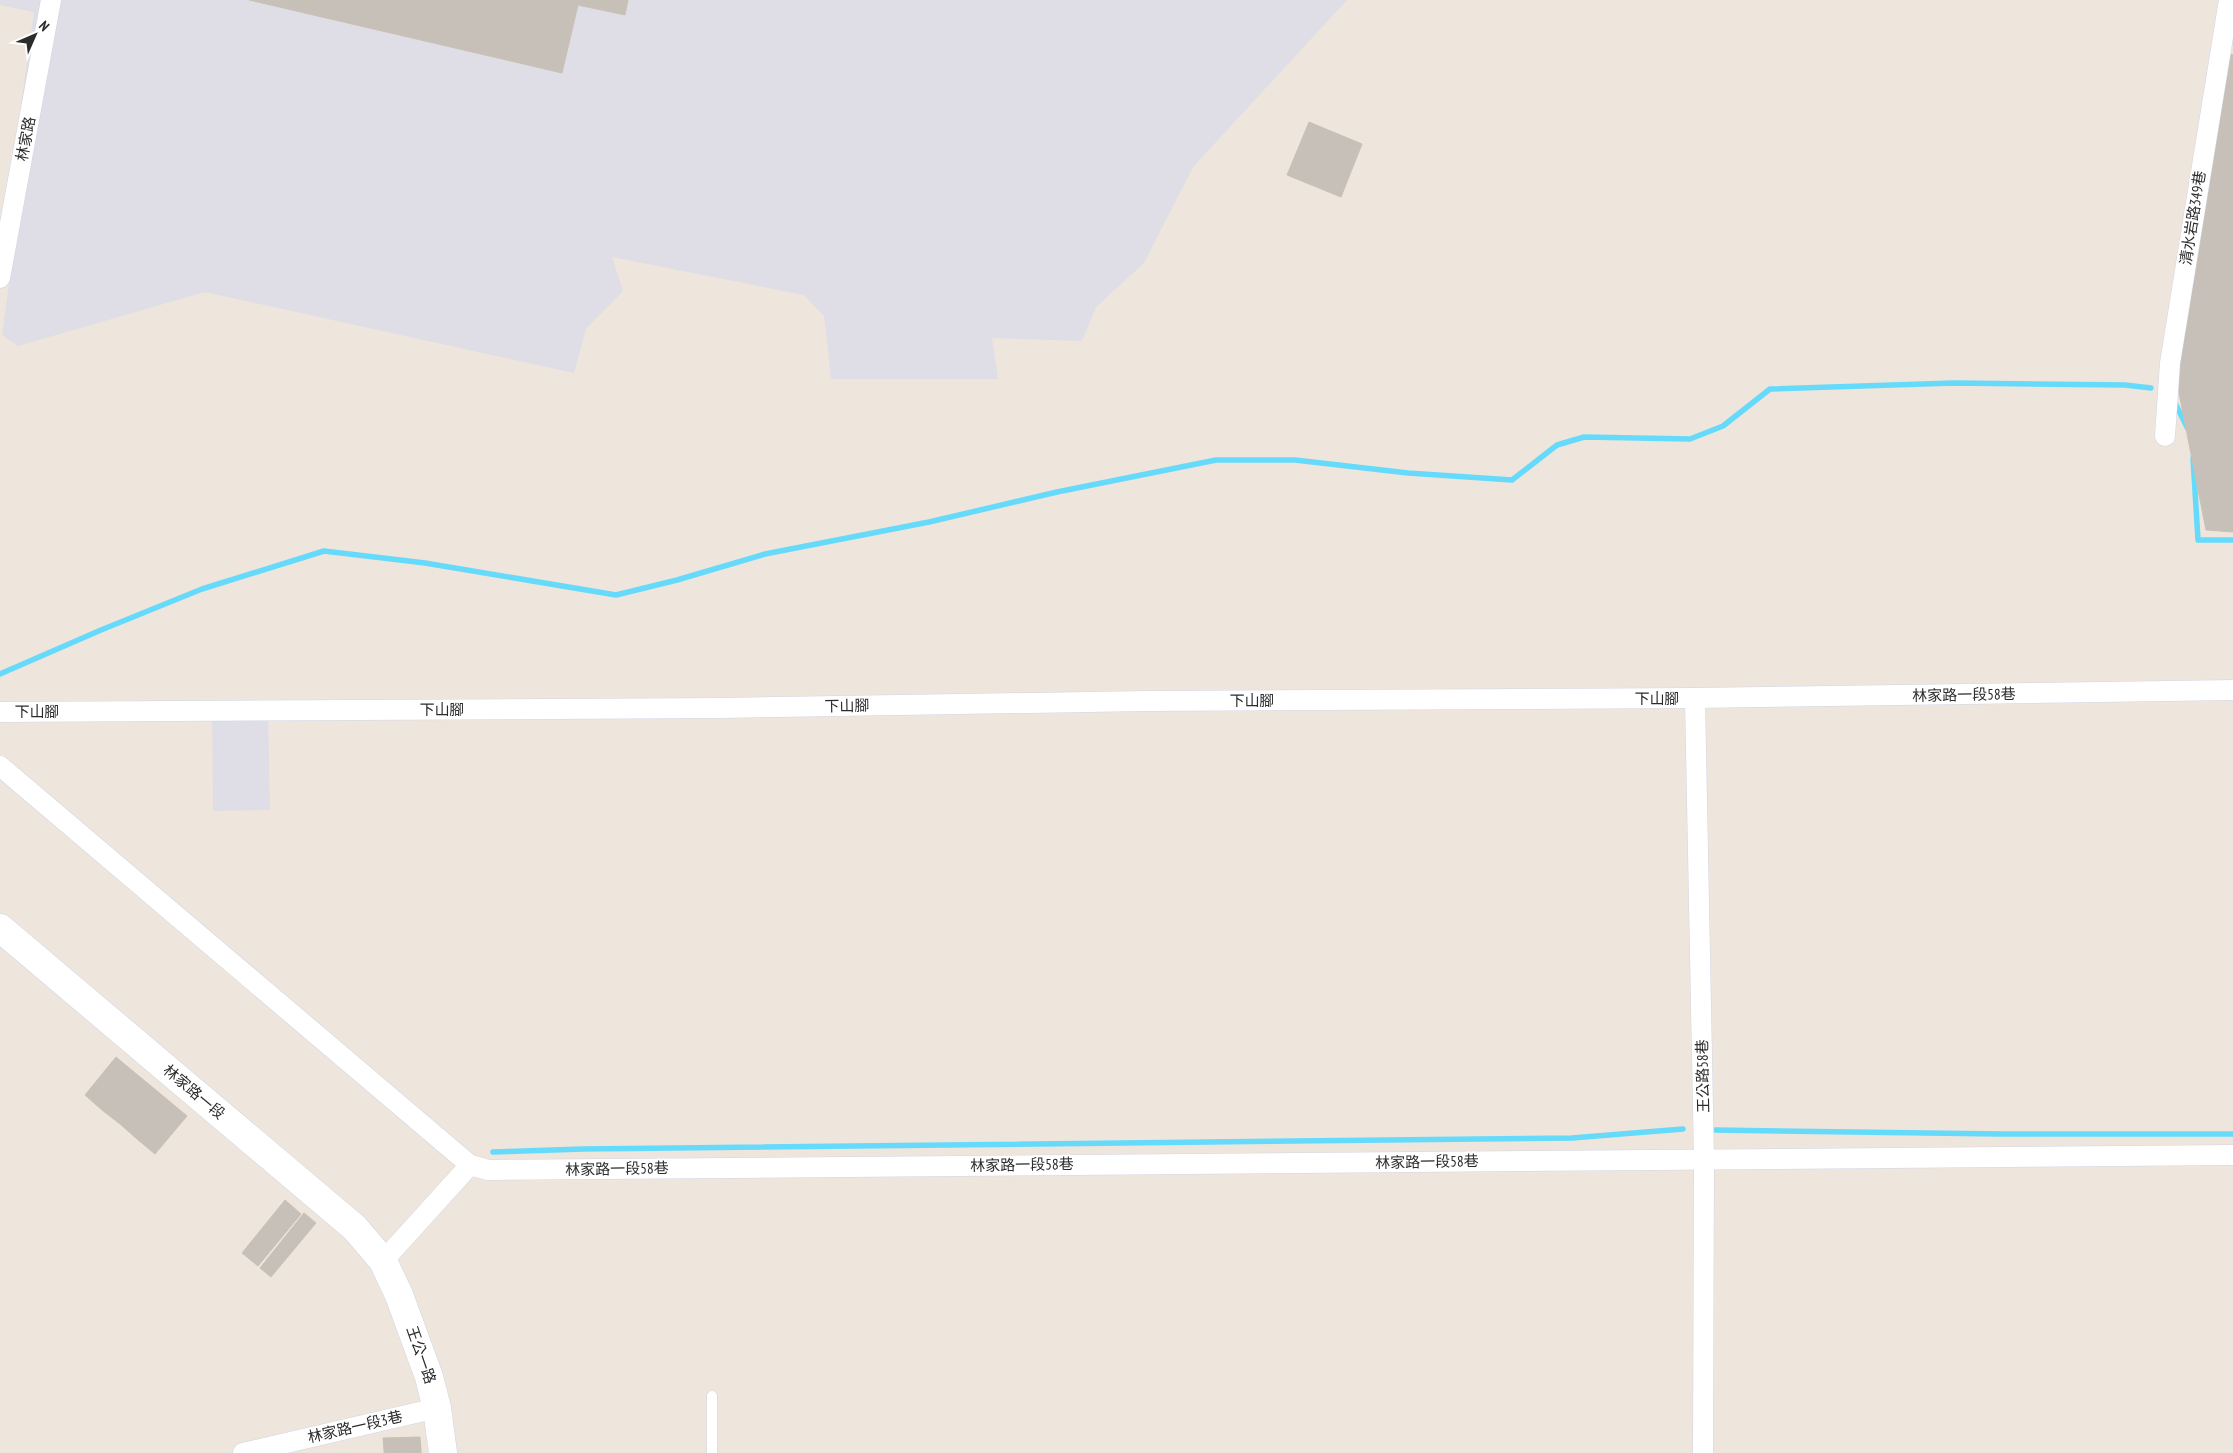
<svg xmlns="http://www.w3.org/2000/svg" width="2233" height="1453" viewBox="0 0 2233 1453" font-family="'PT Sans Narrow','Noto Sans TC',sans-serif">
<style>
.industrial{fill:#dfdde6}
.lines{fill:none;stroke-linecap:round;stroke-linejoin:round}
.stream{stroke:#66dafa;stroke-width:5.5}
.building{fill:#c6c0b8;stroke:#cac1b5}
.lane-casing{stroke:#d1d6e5;stroke-width:11}
.street-casing{stroke:#d1d6e5;stroke-width:21}
.secondary-casing{stroke:#d1d6e5;stroke-width:29}
.lane{stroke:#fff;stroke-width:10}
.street{stroke:#fff;stroke-width:20}
.secondary{stroke:#fff;stroke-width:28}
.labels{text-anchor:middle;stroke-width:4;stroke-linejoin:round;paint-order:stroke}
.street-label{font-size:15px;fill:#2b2b2b;stroke:#fff}
</style>
<rect width="100%" height="100%" fill="#eee5dc"/>
<g class="industrial">
<polygon points="0,0 1347,0 1193,167 1144,263 1096,307 1082,341 992,338 998,379 831,379 824,316 804,295 612,257 623,291 586,329 574,373 205,292 18,346 2,335 23,182 11,177 34,12 0,5"/>
<polygon points="268,712 270,810 213,811 212,713"/>
</g>
<g class="lines">
<g class="stream">
<polyline points="2175,403 2188,429"/>
<polyline points="2193,458 2198,540 2233,540"/>
<polyline points="0,674 101,630 202,589 324,551 425,563 616,595 677,580 765,554 929,522 1057,492 1216,460 1295,460 1408,473 1512,480 1557,445 1584,437 1690,439 1723,426 1770,389 1954,383 2125,385 2151,388"/>
<polyline points="1715,1130 2001,1134 2233,1134"/>
<polyline points="493,1152 583,1149 1572,1138 1683,1129"/>
</g>
</g>
<g class="building">
<polygon points="249,0 628,0 625,15 578,5 562,73"/>
<polygon points="2231,54 2233,55 2233,532 2206,530 2175,373"/>
<polygon points="1309,122 1362,144 1341,197 1287,175"/>
<polygon points="116,1057 134,1072 102,1110 85,1095"/>
<polygon points="134,1072 151,1086 120,1124 102,1110"/>
<polygon points="151,1086 169,1101 137,1139 120,1124"/>
<polygon points="169,1101 187,1116 155,1154 137,1139"/>
<polygon points="285,1200 301,1214 258,1266 242,1253"/>
<polygon points="304,1213 316,1223 271,1277 260,1268"/>
<polygon points="420,1437 421,1449 384,1450 383,1438"/>
<polygon points="421,1449 421,1453 384,1453 384,1450"/>
</g>
<g class="lines">
<defs>
<polyline id="lane" points="712,1453 712,1396"/>
<g id="street">
<polyline points="0,278 51,0"/>
<polyline points="2165,436 2170,363 2229,0"/>
<polyline points="1695,698 1704,1159 1703,1453"/>
<polyline points="0,712 720,708 1147,701 1695,698 2233,690"/>
<polyline points="0,766 470,1165"/>
<polyline points="383,1261 470,1165 488,1170 2233,1155"/>
<polyline points="243,1453 437,1408"/>
</g>
<polyline id="secondary" points="0,928 355,1228 383,1261 399,1295 429,1377 437,1408 443,1453"/>
</defs>
<use href="#lane" class="lane-casing"/>
<use href="#street" class="street-casing"/>
<use href="#secondary" class="secondary-casing"/>
<use href="#lane" class="lane"/>
<use href="#street" class="street"/>
<use href="#secondary" class="secondary"/>
</g>
<g class="labels">
<g class="street-label">
<text transform="translate(26 139) rotate(-79)" y="5">林家路</text>
<text transform="translate(2193 218) rotate(-81)" y="5">清水岩路349巷</text>
<text transform="translate(1964 695) rotate(-1)" y="5">林家路一段58巷</text>
<text x="1657" y="704">下山腳</text>
<text x="1252" y="706">下山腳</text>
<text transform="translate(847 706) rotate(-1)" y="5">下山腳</text>
<text x="442" y="715">下山腳</text>
<text x="37" y="717">下山腳</text>
<text transform="translate(1703 1076) rotate(-91)" y="5">王公路58巷</text>
<text transform="translate(194 1092) rotate(40)" y="5">林家路一段</text>
<text transform="translate(1427 1162) rotate(-1)" y="5">林家路一段58巷</text>
<text transform="translate(1022 1165) rotate(-1)" y="5">林家路一段58巷</text>
<text transform="translate(617 1169) rotate(-1)" y="5">林家路一段58巷</text>
<text transform="translate(421 1355) rotate(71)" y="5">王公一路</text>
<text transform="translate(355 1427) rotate(-13)" y="5">林家路一段3巷</text>
</g>
</g>
<g transform="translate(35 35) rotate(45)" stroke="#ffffff" stroke-width="4" paint-order="stroke">
<path d="M0-4L9 19L0 12L-9 19Z" fill="#2b2b2b"/>
<text y="-8" font-size="14" font-weight="bold" text-anchor="middle" fill="#2b2b2b">N</text>
</g>
</svg>
